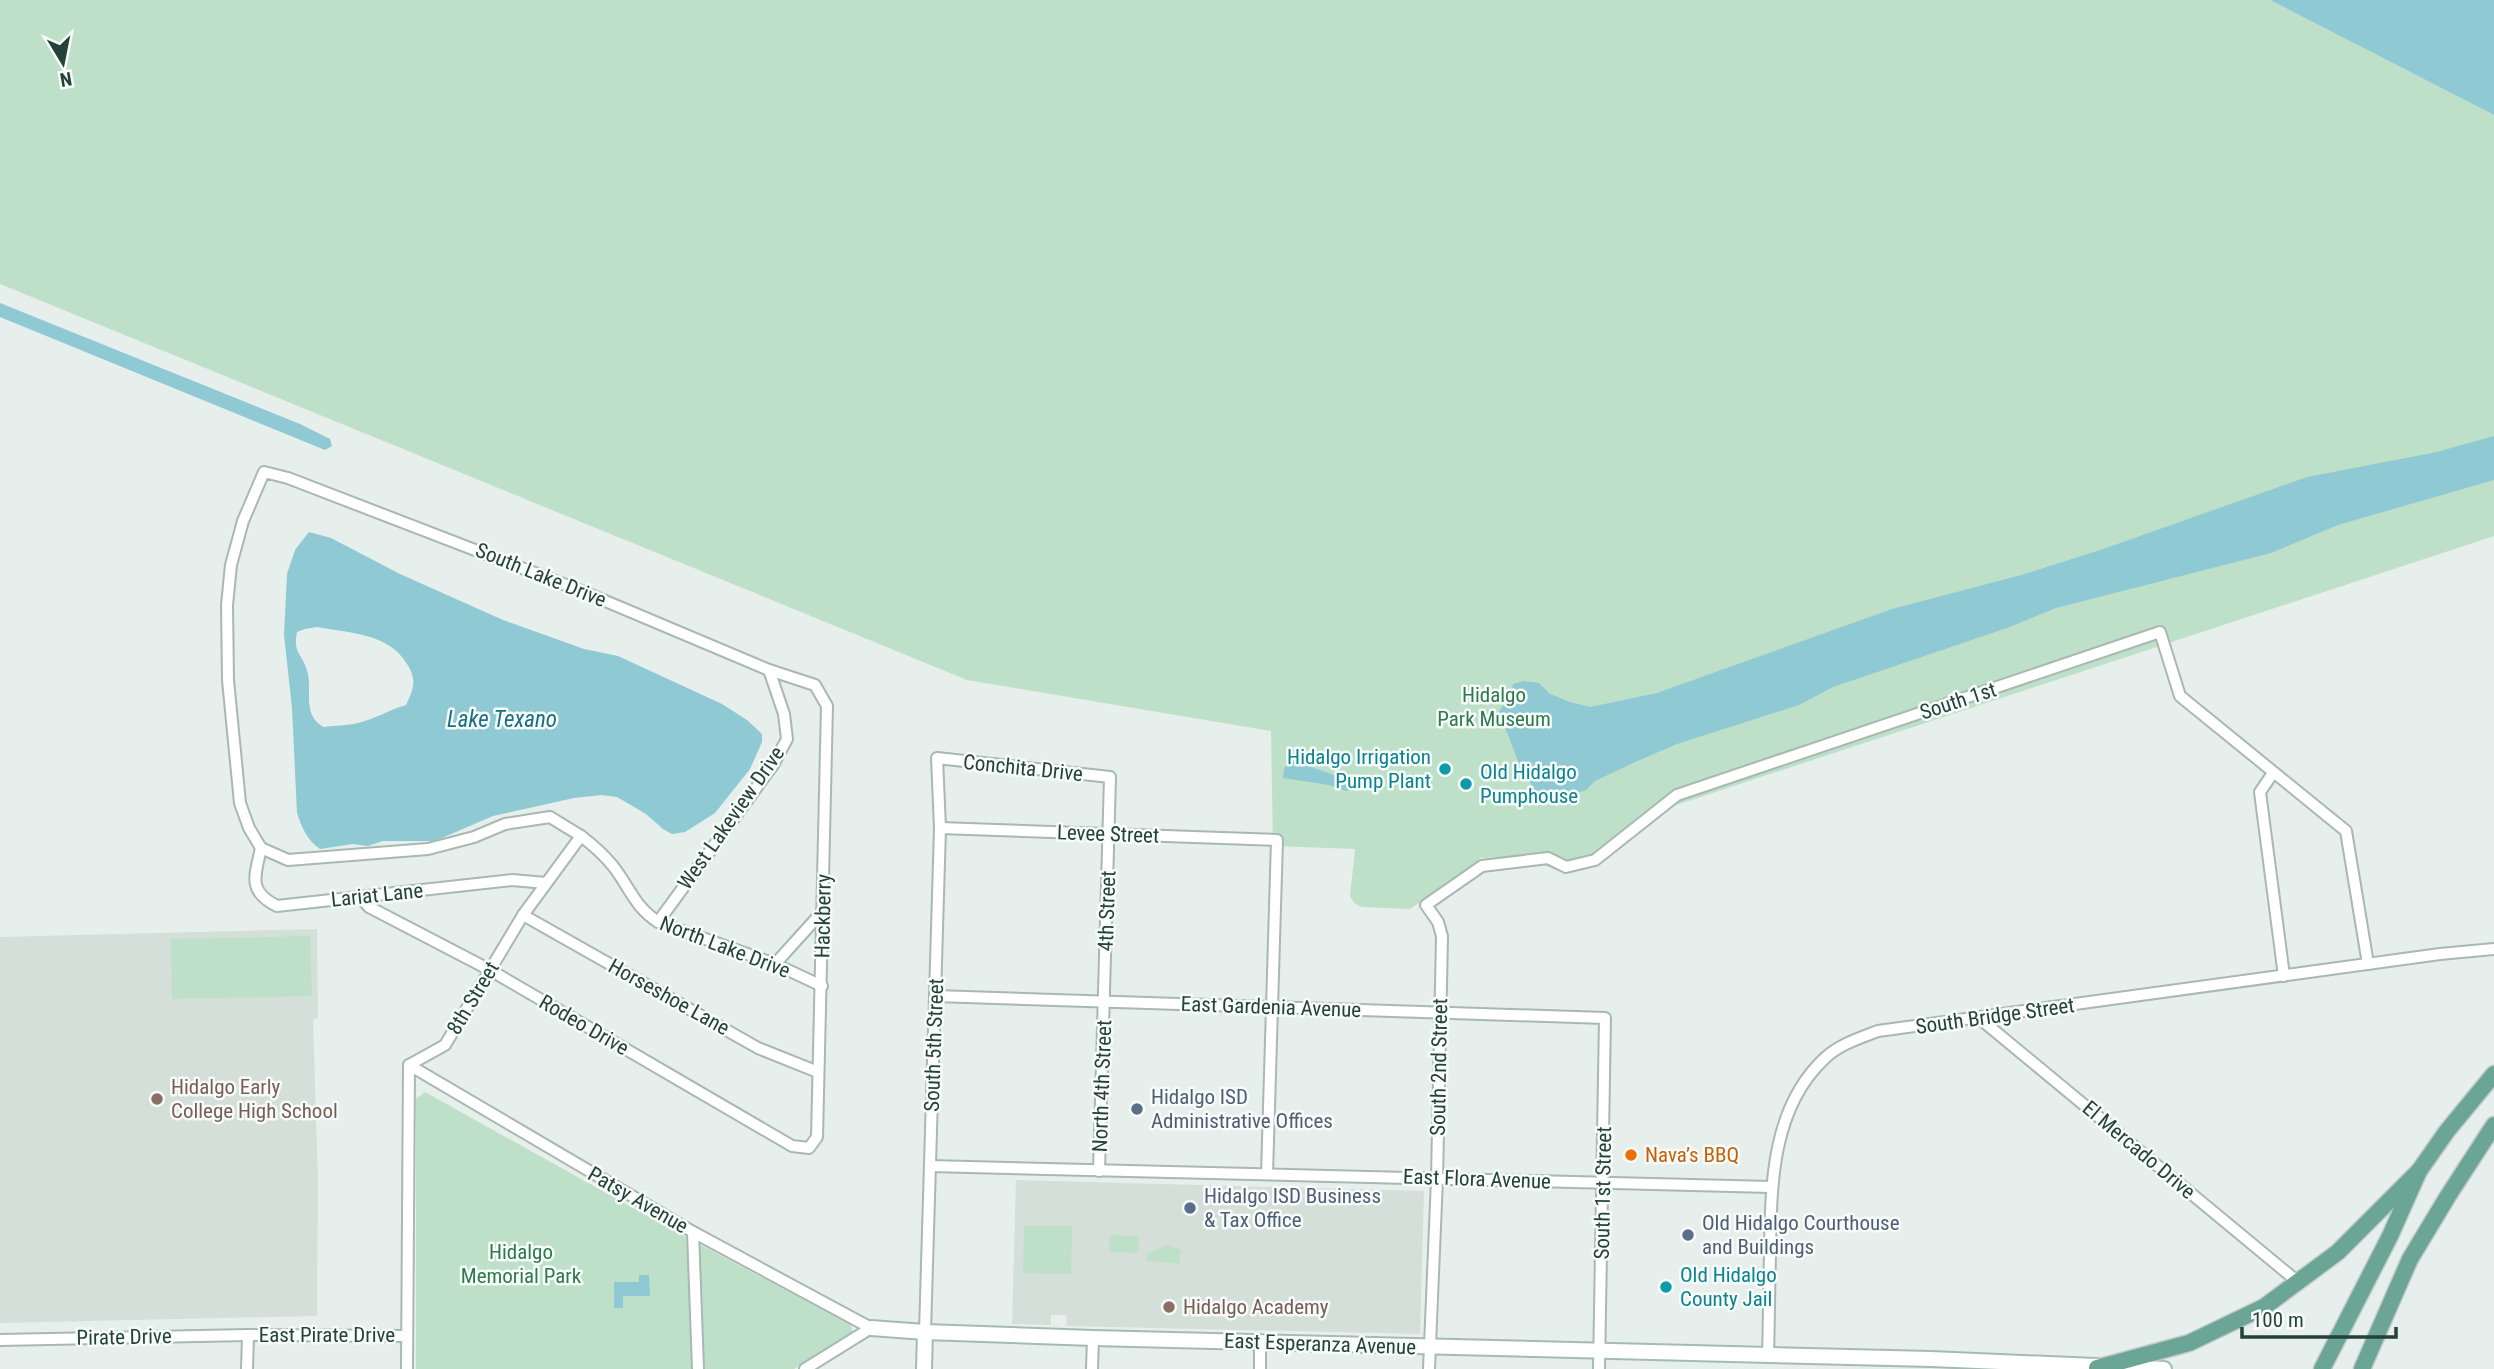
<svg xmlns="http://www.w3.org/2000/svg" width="2494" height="1369" viewBox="0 0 2494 1369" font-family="'Roboto Condensed',sans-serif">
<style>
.built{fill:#d4dfda}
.green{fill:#bfe0c8}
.water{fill:#8ec9d4;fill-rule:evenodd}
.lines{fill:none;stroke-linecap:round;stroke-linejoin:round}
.street-casing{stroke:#a8b8b2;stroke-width:14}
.secondary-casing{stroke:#a4bbb3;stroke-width:18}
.primary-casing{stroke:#c2cac8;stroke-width:19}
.street{stroke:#fff;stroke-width:10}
.secondary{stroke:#fff;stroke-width:14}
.primary{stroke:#6aa596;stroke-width:16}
.culture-dot{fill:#0f9aa8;stroke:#f7fbf9;stroke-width:2.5}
.education-dot{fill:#8d6e63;stroke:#f7fbf9;stroke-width:2.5}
.service-dot{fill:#5c6f8a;stroke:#f7fbf9;stroke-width:2.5}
.food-dot{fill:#e8710a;stroke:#f7fbf9;stroke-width:2.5}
.labels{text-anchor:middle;stroke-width:5;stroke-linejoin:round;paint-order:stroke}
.street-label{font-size:21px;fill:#24423a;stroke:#f7fbf9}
.park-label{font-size:21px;fill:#2d7a4b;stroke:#f7fbf9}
.culture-label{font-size:21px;fill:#0d838f;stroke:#f7fbf9;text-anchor:start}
.education-label{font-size:21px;fill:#785e54;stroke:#f7fbf9;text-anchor:start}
.service-label{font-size:21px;fill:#4e5e75;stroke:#f7fbf9;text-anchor:start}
.food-label{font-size:21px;fill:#c56008;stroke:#f7fbf9;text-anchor:start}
.water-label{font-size:23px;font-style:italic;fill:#1c6f80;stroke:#f7fbf9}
</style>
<rect width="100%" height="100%" fill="#e6efeb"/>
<g class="built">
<polygon points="317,929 318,1018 313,1019 318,1182 317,1316 0,1323 0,937"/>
<polygon points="1016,1180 1424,1191 1420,1334 1067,1326 1066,1315 1051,1315 1051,1325 1012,1324"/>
</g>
<g class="green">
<polygon points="0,0 2270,0 2494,115 2494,536 1670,807 1599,863 1559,871 1522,857 1480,858 1474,866 1410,909 1362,907 1354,903 1350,896 1355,849 1273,846 1271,731 967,680 0,284"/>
<polygon points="310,936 312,996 172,999 171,939"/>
<polygon points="425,1092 669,1228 851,1325 853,1335 794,1369 416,1369 416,1099"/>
<polygon points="1024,1226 1072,1226 1071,1274 1023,1273"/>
<polygon points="1110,1235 1139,1236 1138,1253 1109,1252"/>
<polygon points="1167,1245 1181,1250 1179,1264 1147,1261 1147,1254"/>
</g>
<g class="water">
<polygon points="2270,0 2494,0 2494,115"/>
<polygon points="0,303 300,424 330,439 332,446 325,450 0,317"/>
<polygon points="2494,436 2494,480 2338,525 2271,553 2056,608 2007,628 1833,687 1799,705 1677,744 1633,763 1595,781 1586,790 1542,804 1518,761 1499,712 1510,694 1513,684 1524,681 1539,683 1550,694 1570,702 1590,707 1657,693 1892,609 2025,574 2106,548 2307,477 2437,452"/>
<path d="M309 532 331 538 400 574 503 620 584 649 618 656 722 704 747 720 762 734V742L750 769 715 813 685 832 672 834 663 829 646 814 617 797 601 795 574 798 493 816 435 841H383L368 846 353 844 320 849C307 840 302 828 297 813L292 708 284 635 287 574 295 550ZM317 627C349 633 389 633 407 664 417 679 414 689 406 705 389 710 375 719 358 723 347 726 336 725 324 727 301 715 313 689 307 670 301 652 293 653 297 632L305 629Z"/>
<polygon points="1294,761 1360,784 1360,789 1346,791 1329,785 1283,778 1284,769 1288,762"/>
<polygon points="639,1275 649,1275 650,1296 623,1296 623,1308 614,1308 614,1282 639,1282"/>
</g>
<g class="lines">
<defs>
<g id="street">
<polyline points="2273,773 2260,792 2284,976"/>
<polyline points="940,828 1277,840 1267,1174"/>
<path d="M581 836C593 845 603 854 613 866 630 888 634 906 658 922L775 964 822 986"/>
<path d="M261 848C255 876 247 891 277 906L512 880 546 883"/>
<polyline points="361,898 369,907 490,970 792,1146 809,1148 817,1137 827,706 815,685 769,670 584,592 288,478 264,472 243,521 231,565 227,605 228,680 240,803 249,828 261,848 288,860 428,849 474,837 505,824 550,817 581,836 523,915 445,1045 409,1065 407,1369"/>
<polyline points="523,915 758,1048 818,1072"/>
<polyline points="658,922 773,765 787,739 784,714 769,670"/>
<polyline points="775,964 822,912"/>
<polyline points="936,996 1605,1018 1599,1369"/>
<polyline points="1979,1018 2298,1282"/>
<polyline points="409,1065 693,1232 871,1328"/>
<polyline points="930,1166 1771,1187"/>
<polyline points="693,1232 698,1369"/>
<polyline points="925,1332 940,828 937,758 1110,777 1099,1171"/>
<polyline points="0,1340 248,1335 407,1336"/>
<path d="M1768 1356C1769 1322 1769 1288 1770 1254 1771 1186 1771 1108 1825 1058 1840 1044 1860 1038 1878 1031L2440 954 2494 949"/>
<polyline points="247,1369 248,1335"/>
<polyline points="805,1369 871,1328"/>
<polyline points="1092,1369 1093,1338"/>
<polyline points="1260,1369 1260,1343"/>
<polyline points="1429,1369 1437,1179 1442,936 1438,922 1426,905 1482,866 1548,858 1566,867 1595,860 1677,795 2160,632 2180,696 2346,831 2368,964"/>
</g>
<g id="secondary">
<polyline points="871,1328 925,1332 1093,1338 1931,1359 2164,1369"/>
<polyline points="924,1369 925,1332"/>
</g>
<g id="primary">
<polyline points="2097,1368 2189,1343 2264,1307 2338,1252 2419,1171"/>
<polyline points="2322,1369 2390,1236 2419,1171 2447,1131 2494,1074"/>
<polyline points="2362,1369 2410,1259 2448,1196 2494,1125"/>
</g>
</defs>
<use href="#street" class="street-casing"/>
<use href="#secondary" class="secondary-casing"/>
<use href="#primary" class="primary-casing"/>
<use href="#street" class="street"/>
<use href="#secondary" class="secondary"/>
<use href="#primary" class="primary"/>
</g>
<g class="culture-dot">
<circle cx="1445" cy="769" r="7"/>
<circle cx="1466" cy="784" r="7"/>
<circle cx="1666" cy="1287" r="7"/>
</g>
<g class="education-dot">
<circle cx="157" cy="1099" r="7"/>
<circle cx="1169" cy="1307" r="7"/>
</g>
<g class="service-dot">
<circle cx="1137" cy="1109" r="7"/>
<circle cx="1190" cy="1208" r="7"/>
<circle cx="1688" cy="1235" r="7"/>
</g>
<circle class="food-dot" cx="1631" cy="1155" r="7"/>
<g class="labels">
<g class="street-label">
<text transform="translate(541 575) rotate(22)" y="7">South Lake Drive</text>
<text transform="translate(1958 701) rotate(-18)" y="7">South 1st</text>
<text transform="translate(1023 768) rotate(6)" y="7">Conchita Drive</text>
<text transform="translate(731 818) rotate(-55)" y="7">West Lakeview Drive</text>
<text transform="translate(1108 834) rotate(2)" y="7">Levee Street</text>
<text transform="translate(377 895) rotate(-6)" y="7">Lariat Lane</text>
<text transform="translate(1107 911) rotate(-88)" y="7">4th Street</text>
<text transform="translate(823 916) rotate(-89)" y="7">Hackberry</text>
<text transform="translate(725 947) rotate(21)" y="7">North Lake Drive</text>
<text transform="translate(669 997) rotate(29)" y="7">Horseshoe Lane</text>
<text transform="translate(473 998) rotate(-59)" y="7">8th Street</text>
<text transform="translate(1271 1007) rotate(2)" y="7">East Gardenia Avenue</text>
<text transform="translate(1995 1016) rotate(-8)" y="7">South Bridge Street</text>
<text transform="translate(584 1025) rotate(30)" y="7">Rodeo Drive</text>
<text transform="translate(934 1045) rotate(-88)" y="7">South 5th Street</text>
<text transform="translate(1439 1067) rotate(-89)" y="7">South 2nd Street</text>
<text transform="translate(1102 1086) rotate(-88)" y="7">North 4th Street</text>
<text transform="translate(2139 1150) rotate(40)" y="7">El Mercado Drive</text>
<text transform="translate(1477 1179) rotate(2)" y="7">East Flora Avenue</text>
<text transform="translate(1603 1193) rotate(-89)" y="7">South 1st Street</text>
<text transform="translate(638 1200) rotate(30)" y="7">Patsy Avenue</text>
<text x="327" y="1342">East Pirate Drive</text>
<text transform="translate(124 1337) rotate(-1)" y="7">Pirate Drive</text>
<text transform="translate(1320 1344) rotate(2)" y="7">East Esperanza Avenue</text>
</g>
<g class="park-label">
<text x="1494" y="702">Hidalgo<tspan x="1494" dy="24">Park Museum</tspan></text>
<text x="521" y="1259">Hidalgo<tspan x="521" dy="24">Memorial Park</tspan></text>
</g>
<g class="culture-label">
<text x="1431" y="764" text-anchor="end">Hidalgo Irrigation<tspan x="1431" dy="24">Pump Plant</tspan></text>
<text x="1480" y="779">Old Hidalgo<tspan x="1480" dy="24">Pumphouse</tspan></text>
<text x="1680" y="1282">Old Hidalgo<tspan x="1680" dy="24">County Jail</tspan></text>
</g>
<g class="education-label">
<text x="171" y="1094">Hidalgo Early<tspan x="171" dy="24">College High School</tspan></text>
<text x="1183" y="1314">Hidalgo Academy</text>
</g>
<g class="service-label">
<text x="1151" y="1104">Hidalgo ISD<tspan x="1151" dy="24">Administrative Offices</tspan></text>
<text x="1204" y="1203">Hidalgo ISD Business<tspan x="1204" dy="24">&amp; Tax Office</tspan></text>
<text x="1702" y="1230">Old Hidalgo Courthouse<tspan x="1702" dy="24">and Buildings</tspan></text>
</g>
<g class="food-label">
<text x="1645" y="1162">Nava’s BBQ</text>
</g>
<g class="water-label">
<text x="502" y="727">Lake Texano</text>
</g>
</g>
<g transform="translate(63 63) rotate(170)" stroke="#f7fbf9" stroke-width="5" paint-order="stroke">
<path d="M0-5L12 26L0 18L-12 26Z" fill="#24423a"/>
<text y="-10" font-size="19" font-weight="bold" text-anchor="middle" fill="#24423a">N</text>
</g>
<path d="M2242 1327v10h154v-10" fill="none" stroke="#24423a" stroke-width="3.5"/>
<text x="2252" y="1327" font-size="21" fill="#24423a" stroke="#f7fbf9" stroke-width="5" paint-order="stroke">100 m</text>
</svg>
